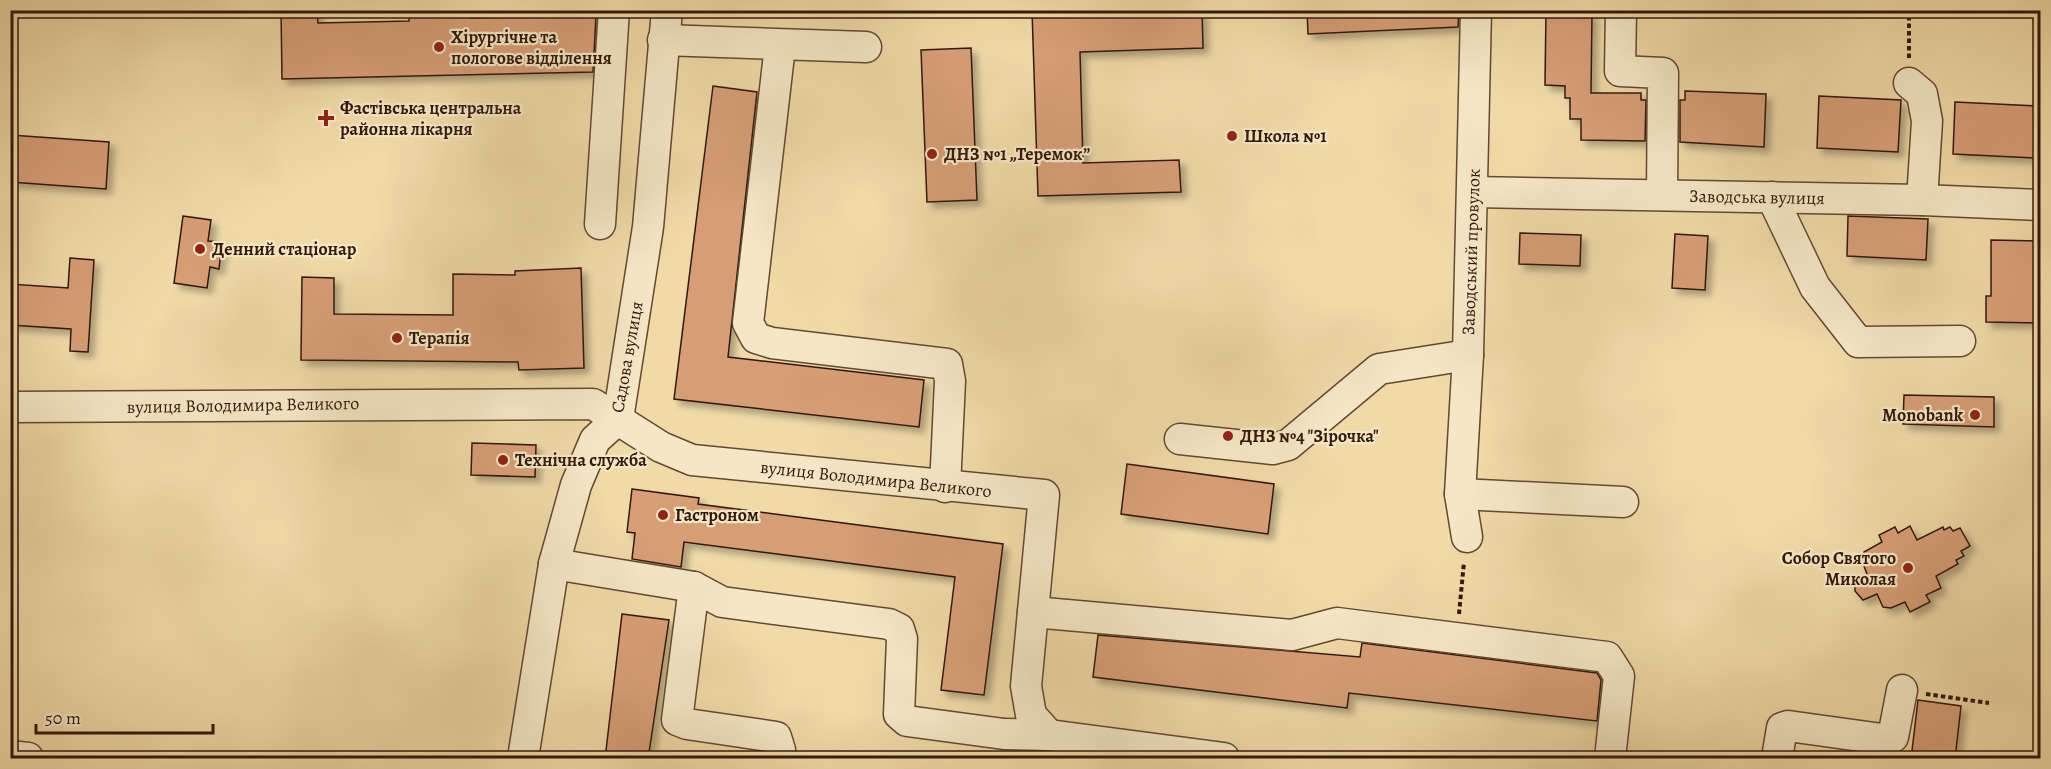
<svg xmlns="http://www.w3.org/2000/svg" width="2051" height="769" viewBox="0 0 2051 769" font-family="Alegreya,serif">
<style>
.building{fill:#d69e77;stroke:#34180b;stroke-width:1.5;filter:url(#shadow)}
.lines{fill:none;stroke-linecap:round;stroke-linejoin:round}
.minor-casing{stroke:#634832;stroke-width:33}
.path{stroke:#34180b;stroke-width:4;stroke-dasharray:4.5 3;stroke-linecap:butt}
.minor{stroke:#f5e7c6;stroke-width:30}
.poi-dot{fill:#8f2418;stroke:#f5e7c6;stroke-width:2}
.labels{text-anchor:middle;stroke-width:4.5;stroke-linejoin:round;paint-order:stroke}
.poi-label{font-size:18px;font-weight:bold;fill:#34180b;stroke:#f5e7c6;text-anchor:start}
.street-label{font-size:18px;fill:#34180b;stroke:#f5e7c6}
</style>
<defs>
<filter id="shadow"><feDropShadow dx="5.5" dy="5.5" stdDeviation="3" flood-color="#0004"/></filter>
</defs>
<rect width="100%" height="100%" fill="#f0daa8"/>
<filter id="stains"><feTurbulence type="fractalNoise" baseFrequency=".00333" numOctaves="4"/><feColorMatrix values="0 0 0 0 .2 0 0 0 0 .09 0 0 0 0 .02 0 0 0 .5 -.17"/></filter>
<radialGradient id="worn" r=".72"><stop offset=".6" stop-color="#630" stop-opacity="0"/><stop offset="1" stop-color="#630" stop-opacity=".3"/></radialGradient>
<g class="building">
<polygon points="409,10 471,10 471,18 596,15 593,72 282,79 281,12 317,11 318,23 409,21"/>
<polygon points="1032,10 1202,10 1203,48 1080,52 1083,163 1179,160 1181,192 1038,196"/>
<polygon points="1307,10 1459,10 1458,27 1308,34"/>
<polygon points="1546,10 1587,10 1587,14 1592,14 1591,93 1641,93 1641,100 1646,100 1645,141 1581,140 1581,119 1570,119 1570,98 1565,98 1565,86 1545,85"/>
<polygon points="971,48 977,200 927,202 921,50"/>
<polygon points="713,86 757,92 728,357 924,380 919,427 674,399"/>
<polygon points="1685,91 1766,94 1764,147 1680,142 1680,100 1685,100"/>
<polygon points="1819,96 1901,100 1898,152 1817,148"/>
<polygon points="1955,102 2037,106 2035,158 1953,154"/>
<polygon points="10,135 109,142 106,189 10,182"/>
<polygon points="183,216 211,220 208,241 222,242 219,269 210,267 207,288 174,283"/>
<polygon points="1848,216 1928,219 1926,260 1847,256"/>
<polygon points="1520,233 1581,235 1580,266 1519,264"/>
<polygon points="1675,234 1708,236 1705,290 1672,288"/>
<polygon points="1991,240 2040,241 2040,323 1986,322 1986,296 1991,296"/>
<polygon points="70,258 94,260 88,352 70,351 71,329 10,325 10,284 68,288"/>
<polygon points="581,268 584,368 519,370 518,362 301,360 302,277 334,278 334,314 453,315 453,274 515,275 515,271"/>
<polygon points="1904,395 1994,397 1994,427 1903,424"/>
<polygon points="472,443 536,445 535,477 471,475"/>
<polygon points="1127,464 1274,484 1268,534 1121,514"/>
<polygon points="632,489 699,498 698,504 1003,544 984,695 941,690 955,577 684,542 681,567 632,559 635,533 627,532"/>
<polygon points="1910,526 1917,540 1943,527 1944,530 1950,527 1953,531 1960,528 1970,546 1961,551 1964,556 1956,560 1958,564 1936,576 1941,588 1926,595 1930,602 1910,612 1905,602 1891,608 1883,607 1877,594 1863,600 1855,591 1855,580 1867,574 1862,561 1864,552 1882,542 1879,535 1895,527 1898,533"/>
<polygon points="622,614 669,620 648,759 605,759"/>
<polygon points="1098,635 1360,657 1362,643 1597,673 1601,680 1597,721 1349,693 1347,708 1093,677"/>
<polygon points="1918,700 1961,706 1955,759 1911,759"/>
</g>
<g class="lines">
<defs>
<g id="minor">
<polyline points="1621,10 1620,71 1663,73 1662,195"/>
<polyline points="663,40 866,47"/>
<polyline points="780,46 748,323 756,338 772,343 947,364 950,381 945,487"/>
<polyline points="1909,83 1922,94 1927,121 1922,200"/>
<polyline points="1473,192 1922,200 2040,205"/>
<polyline points="1772,197 1815,287 1858,342 1960,341"/>
<polyline points="600,224 614,10"/>
<polyline points="10,407 593,404 661,447 692,460 1044,495 1026,686 1031,715 1049,735"/>
<polyline points="1180,439 1273,449 1288,445 1379,369 1468,355"/>
<polyline points="1460,494 1623,502"/>
<polyline points="1467,537 1460,494 1468,355 1476,10"/>
<polyline points="554,564 694,587 722,602 889,624 899,629 902,639 899,714 907,721 1004,734 1049,735 1224,758"/>
<polyline points="694,587 677,720 687,724 776,737 780,750 779,758"/>
<polyline points="1033,612 1292,635 1337,623 1607,657 1619,676 1610,758"/>
<polyline points="10,756 28,758"/>
<polyline points="523,758 554,564 576,485 595,440 618,419 648,227 667,10"/>
<polyline points="1777,758 1782,728 1788,726 1882,739 1893,737 1902,690"/>
</g>
</defs>
<use href="#minor" class="minor-casing"/>
<g class="path">
<polyline points="1909,58 1909,10"/>
<polyline points="1459,614 1464,562"/>
<polyline points="1926,694 1989,703"/>
</g>
<use href="#minor" class="minor"/>
</g>
<g class="poi-dot">
<circle cx="439" cy="47" r="6"/>
<path d="M323 109h6v6h6v6h-6v6h-6v-6h-6v-6h6z"/>
<circle cx="1232" cy="136" r="6"/>
<circle cx="932" cy="154" r="6"/>
<circle cx="200" cy="249" r="6"/>
<circle cx="397" cy="338" r="6"/>
<circle cx="1975" cy="415" r="6"/>
<circle cx="1228" cy="436" r="6"/>
<circle cx="503" cy="460" r="6"/>
<circle cx="663" cy="515" r="6"/>
<circle cx="1908" cy="568" r="6"/>
</g>
<g class="labels">
<g class="poi-label">
<text x="451" y="43">Хірургічне та<tspan x="451" dy="21">пологове відділення</tspan></text>
<text x="340" y="114">Фастівська центральна<tspan x="340" dy="21">районна лікарня</tspan></text>
<text x="1244" y="142">Школа №1</text>
<text x="944" y="160">ДНЗ №1 „Теремок”</text>
<text x="212" y="255">Денний стаціонар</text>
<text x="409" y="344">Терапія</text>
<text x="1963" y="421" text-anchor="end">Monobank</text>
<text x="1240" y="442">ДНЗ №4 "Зірочка"</text>
<text x="515" y="466">Технічна служба</text>
<text x="675" y="521">Гастроном</text>
<text x="1896" y="564" text-anchor="end">Собор Святого<tspan x="1896" dy="21">Миколая</tspan></text>
</g>
<g class="street-label">
<text transform="translate(1757 197) rotate(1)" y="6">Заводська вулиця</text>
<text transform="translate(1471 252) rotate(-88)" y="6">Заводський провулок</text>
<text transform="translate(627 357) rotate(-80)" y="6">Садова вулиця</text>
<text transform="translate(243 405) rotate(-1)" y="6">вулиця Володимира Великого</text>
<text transform="translate(876 479) rotate(6)" y="6">вулиця Володимира Великого</text>
</g>
</g>
<rect width="2051" height="769" fill="none" stroke="#f0daa8" stroke-width="36"/>
<rect x="12" y="12" width="2027" height="745" fill="none" stroke="#34180b" stroke-width="3"/>
<rect x="18" y="18" width="2015" height="733" fill="none" stroke="#34180b" stroke-width="1.5"/>
<path d="M36 724v9h177v-9" fill="none" stroke="#34180b" stroke-width="3"/>
<text x="45" y="724" font-size="18" fill="#34180b" stroke="#f5e7c6" stroke-width="4.5" paint-order="stroke">50 m</text>
<rect width="100%" height="100%" filter="url(#stains)"/>
<rect width="100%" height="100%" fill="url(#worn)"/>
</svg>
